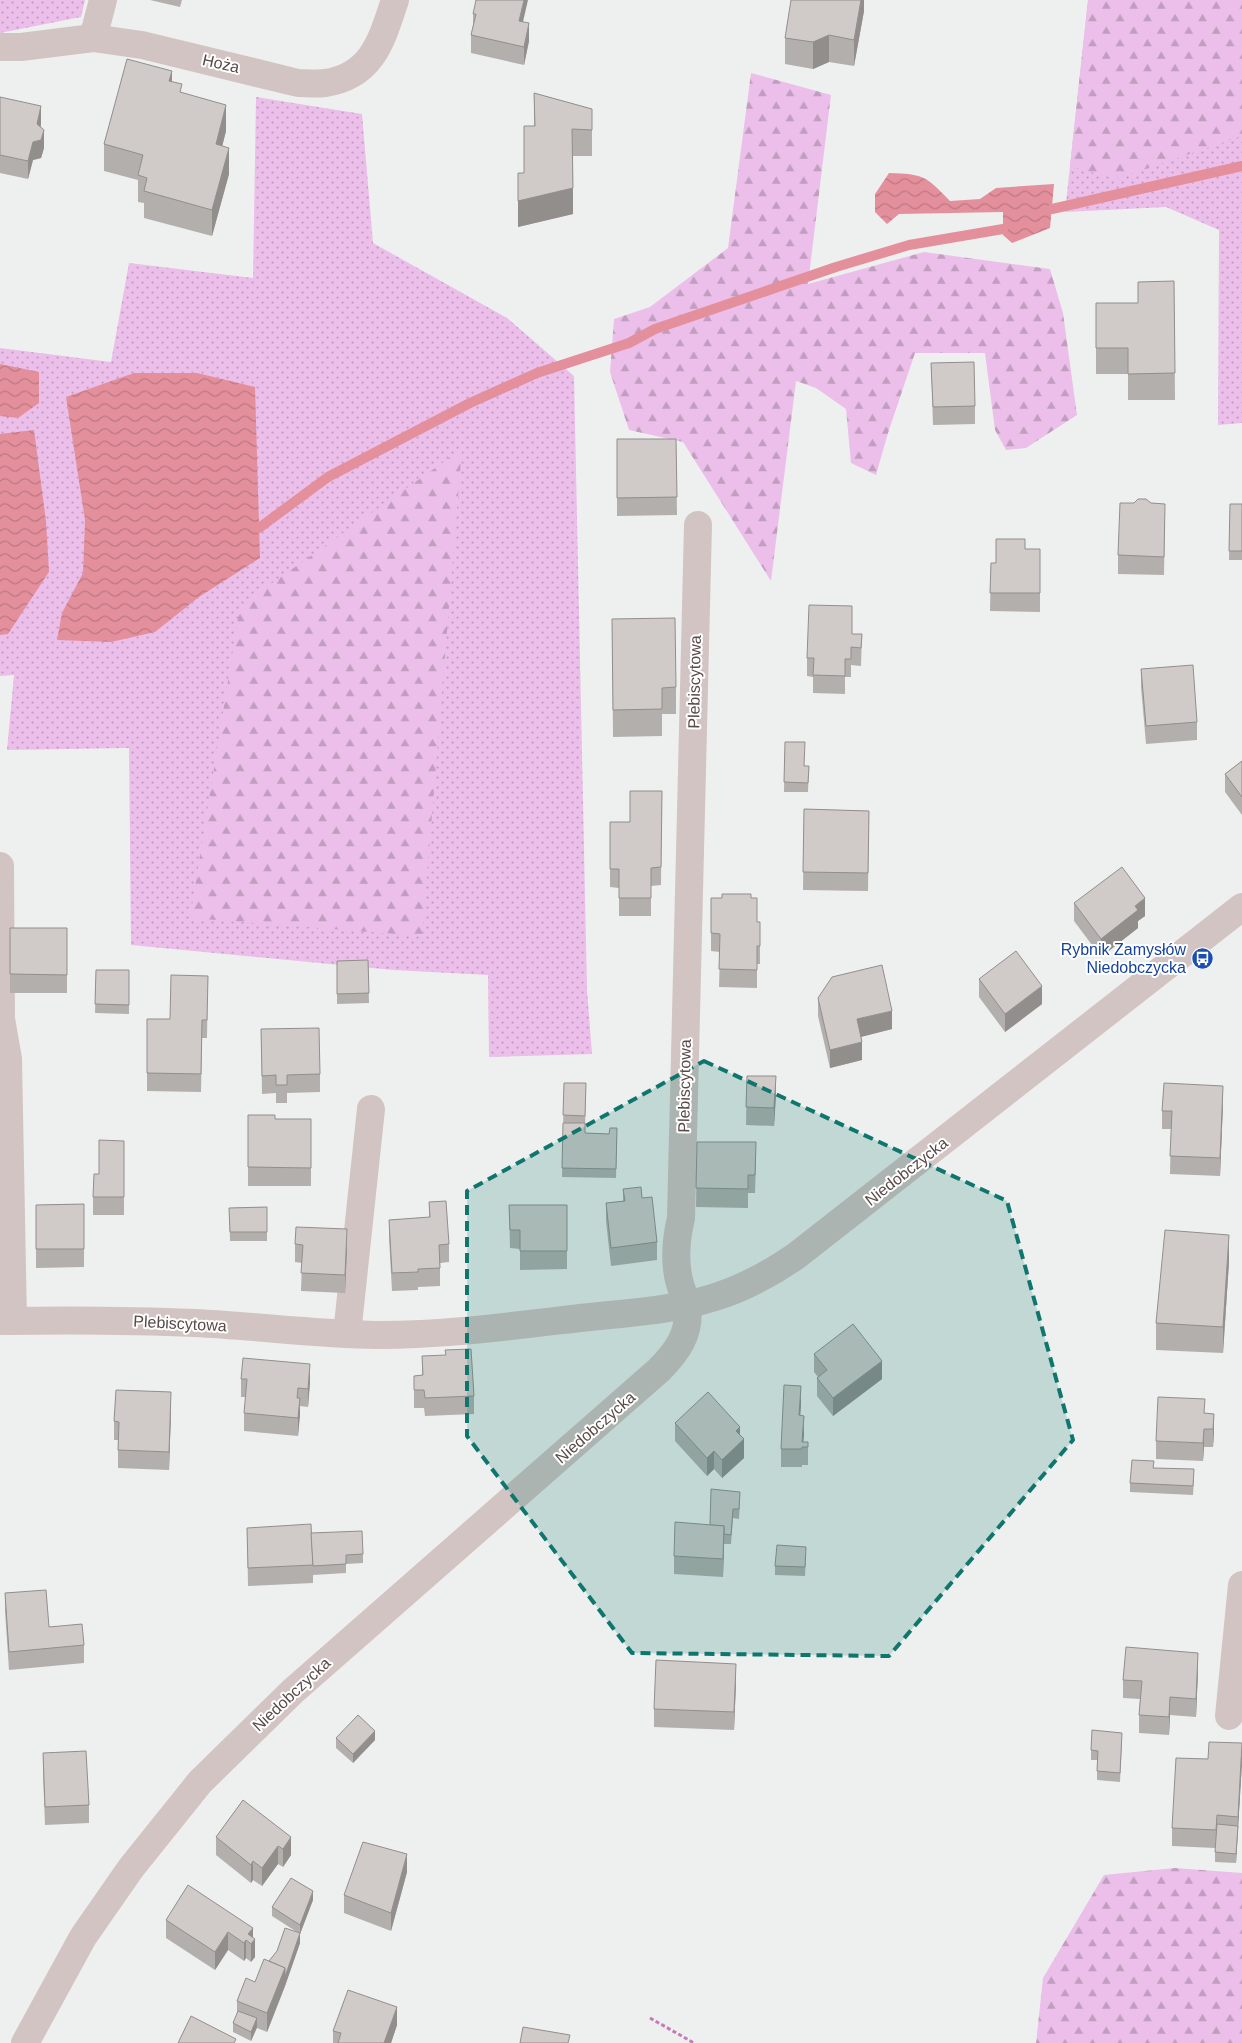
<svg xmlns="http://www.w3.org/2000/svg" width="1242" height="2043" viewBox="0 0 1242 2043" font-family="Arial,sans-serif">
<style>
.grass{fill:url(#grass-dots)}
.forest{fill:url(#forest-firs)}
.water{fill:url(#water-waves)}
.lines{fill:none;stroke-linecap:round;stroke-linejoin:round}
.stream{stroke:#e4909c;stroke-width:10}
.path{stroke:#c67aba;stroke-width:3;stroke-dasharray:4 2.5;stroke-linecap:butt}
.minor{stroke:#d2c4c2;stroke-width:28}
.wall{fill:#b3afac}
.shaded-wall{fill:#928e8c}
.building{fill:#d0cbc8;stroke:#928e8c}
.marked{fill:#0f766e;fill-opacity:0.2;stroke:#0f766e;stroke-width:4;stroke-dasharray:10 6;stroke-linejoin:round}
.labels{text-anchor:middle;stroke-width:4;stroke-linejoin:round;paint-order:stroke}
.street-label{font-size:16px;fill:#594a47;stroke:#fff}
.transit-label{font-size:16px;fill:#164399;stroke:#fff;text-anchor:end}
</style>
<defs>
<pattern id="grass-dots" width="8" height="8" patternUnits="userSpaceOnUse" patternTransform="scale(1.25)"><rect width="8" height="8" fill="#ebbfe9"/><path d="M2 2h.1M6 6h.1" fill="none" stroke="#c19dbf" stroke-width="1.8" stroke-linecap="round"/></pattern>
<pattern id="forest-firs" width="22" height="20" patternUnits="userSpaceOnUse" patternTransform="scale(1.25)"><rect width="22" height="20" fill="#ebbfe9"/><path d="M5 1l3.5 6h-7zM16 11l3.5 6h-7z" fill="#c19dbf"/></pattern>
<pattern id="water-waves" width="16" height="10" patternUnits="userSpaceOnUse" patternTransform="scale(1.25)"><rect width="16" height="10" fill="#e4909c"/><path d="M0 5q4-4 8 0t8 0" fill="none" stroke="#bc7881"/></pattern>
</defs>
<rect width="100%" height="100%" fill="#eef0ef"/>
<g class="grass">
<polygon points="0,0 85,0 81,17 0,33"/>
<polygon points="1088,0 1242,0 1242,423 1218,425 1219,230 1166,207 1065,212"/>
<polygon points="256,97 362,114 373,243 507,318 574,376 587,990 592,1054 489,1057 488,975 393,970 131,945 129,748 7,750 14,675 0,676 0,348 111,362 129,263 253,278"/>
</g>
<g class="forest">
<polygon points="1088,0 1242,0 1242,136 1116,179 1070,166"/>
<polygon points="751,73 831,95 808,284 924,252 1050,269 1063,313 1077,415 1026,448 1006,450 995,430 985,353 915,353 888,433 876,475 851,463 846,409 816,388 796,381 771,581 683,442 629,430 610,372 614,319 650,307 728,248"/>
<polygon points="462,449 422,936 190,918 240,606"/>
<polygon points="1175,1868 1242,1873 1242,2043 1036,2043 1043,1978 1104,1875"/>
</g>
<g class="water">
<path d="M889 173C924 174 926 176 950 201L980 199 996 188 1054 184 1050 228 1012 243 1003 235V212L899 214 887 224 875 212V194Z"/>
<polygon points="0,364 39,372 39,403 18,418 0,416"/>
<polygon points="134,373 197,373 255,387 260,558 199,597 155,632 111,642 57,640 62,613 83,573 85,520 66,397"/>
<polygon points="34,430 46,521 49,572 8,634 0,635 0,434"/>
</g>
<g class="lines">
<g class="stream">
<polyline points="1052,209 1242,166"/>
<polyline points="259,528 328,477 470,403 537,373 629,343 655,329 836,267 909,245 1003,229"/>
</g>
<polyline class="path" points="650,2018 694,2043"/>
<g class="minor">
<polyline points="93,38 103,0"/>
<path d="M0 47H21L93 38 142 45 298 83C307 83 317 84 325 83 373 76 382 39 395 0"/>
<polyline points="0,866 1,1019 8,1059 13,1321"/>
<path d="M0 1321C65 1320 130 1320 195 1323 256 1326 316 1334 378 1335 445 1335 513 1326 580 1318 624 1313 670 1311 712 1298 742 1289 770 1274 796 1256L1242 907"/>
<polyline points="347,1334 371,1109"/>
<polyline points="1229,1716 1242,1585"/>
<path d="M25 2043 83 1937 131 1868 200 1782 293 1691 659 1370C677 1352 691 1333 687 1306 685 1297 681 1289 679 1280 674 1259 676 1239 681 1218L698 525"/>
</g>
</g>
<g class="wall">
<polygon points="150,0 182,0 180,7"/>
<polygon points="864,0 864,11 854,66 829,62 813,69 785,64 785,38"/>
<polygon points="473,14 523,22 529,41 524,65 471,53 471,35 473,26"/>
<polygon points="172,82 182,93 226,131 222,146 229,174 212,236 144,218 144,203 138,202 138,180 104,171 104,144"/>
<polygon points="534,93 592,109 592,156 573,156 573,214 518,227 518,173 524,173 534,126"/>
<polygon points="0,97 41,124 41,127 44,148 41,158 33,160 28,179 0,173"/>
<polygon points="1174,281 1175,400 1128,400 1128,374 1096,374 1096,303 1138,303"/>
<polygon points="931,363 975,406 975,424 933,425"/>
<polygon points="617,439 676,439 677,515 617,516"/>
<polygon points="1230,504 1242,504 1242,560 1229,560"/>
<polygon points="1165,522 1164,575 1118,574 1118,555"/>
<polygon points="1025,549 1040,549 1040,612 990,611 991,563 996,563"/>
<polygon points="612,619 676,687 676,714 662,714 662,736 613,737"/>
<polygon points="852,634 862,634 861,666 851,665 851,677 845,677 845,694 813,693 813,677 807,676 807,658"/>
<polygon points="1141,669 1197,722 1197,740 1146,744 1141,687"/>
<polygon points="785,742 805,766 809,766 808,792 784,792"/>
<polygon points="1242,761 1242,815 1225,792 1225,774"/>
<polygon points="662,791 661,885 651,886 651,916 619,916 619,888 610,887 610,822 630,822"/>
<polygon points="804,809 869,811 868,891 803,890"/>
<polygon points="711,898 751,898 757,922 760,940 760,964 757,964 757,988 719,987 720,952 711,951"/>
<polygon points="1074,903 1145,916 1138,921 1138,928 1101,957 1074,921"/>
<rect x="10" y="928" width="57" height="65"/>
<polygon points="368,960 369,1003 337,1004 337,961"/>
<polygon points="96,970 129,970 129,1014 95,1013"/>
<polygon points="208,976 207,1038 202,1038 201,1092 147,1091 147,1019 170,1019"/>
<polygon points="979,979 1042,1004 1005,1032 979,997"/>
<polygon points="818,998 892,1029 860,1037 862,1060 830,1068 818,1016"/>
<polygon points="261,1029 320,1074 320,1092 287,1093 287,1103 276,1103 276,1093 262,1094"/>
<polygon points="747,1076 776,1094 774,1126 746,1125"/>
<polygon points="564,1083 586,1083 585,1133 609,1134 617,1128 616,1178 562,1177"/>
<polygon points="1223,1104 1220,1176 1170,1174 1171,1129 1162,1129 1162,1111"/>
<polygon points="248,1115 275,1119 311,1119 311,1186 248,1186"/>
<polygon points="124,1141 124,1215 93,1215 93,1197 99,1174"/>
<polygon points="697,1142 756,1160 755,1193 748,1193 748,1208 696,1207"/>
<polygon points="623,1189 657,1242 657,1260 611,1266 606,1221 606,1203 623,1201"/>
<polygon points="429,1202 449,1244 449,1262 440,1263 440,1286 418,1287 418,1290 392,1291 389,1238 389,1220 429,1217"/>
<polygon points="84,1204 84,1267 36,1268 36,1205"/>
<polygon points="509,1205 567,1205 567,1269 520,1270 520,1249 510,1248"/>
<polygon points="267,1207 267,1241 230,1241 229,1208"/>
<polygon points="295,1244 347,1248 345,1293 301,1291 302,1263 295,1262"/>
<polygon points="1229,1262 1223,1353 1156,1350 1156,1323"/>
<polygon points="814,1354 882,1379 833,1416 817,1396 817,1378 818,1377 814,1372"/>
<polygon points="422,1356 474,1396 474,1414 425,1416 424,1408 414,1408 414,1376 422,1375"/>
<polygon points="241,1379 310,1382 308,1407 300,1406 298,1436 244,1431 244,1413 246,1397 241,1397"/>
<polygon points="801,1404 800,1415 804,1434 803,1442 808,1442 808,1465 802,1465 802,1467 781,1467 781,1449"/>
<polygon points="171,1410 169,1470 118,1468 118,1440 114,1440 114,1421"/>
<polygon points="1205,1413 1214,1414 1214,1432 1213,1447 1204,1447 1203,1461 1156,1459 1156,1441"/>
<polygon points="675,1423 740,1435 744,1458 722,1478 714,1469 707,1476 675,1441"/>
<polygon points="1154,1468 1194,1479 1193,1495 1130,1492 1130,1483"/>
<polygon points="740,1501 739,1519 733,1518 731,1544 724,1544 723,1577 674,1574 674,1556 710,1525"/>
<polygon points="247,1528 311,1533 363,1554 363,1563 346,1564 346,1573 313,1575 313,1583 248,1586"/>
<polygon points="806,1556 805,1576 775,1575 775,1566"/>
<polygon points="5,1593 49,1627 84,1645 84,1663 9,1670 5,1611"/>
<polygon points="1198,1671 1196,1717 1170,1715 1169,1735 1139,1733 1139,1715 1140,1699 1123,1698 1123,1680"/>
<polygon points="736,1682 734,1730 654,1727 654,1709"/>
<polygon points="336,1738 375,1740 353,1763 336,1748"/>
<polygon points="1122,1742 1120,1782 1097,1780 1097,1760 1091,1760 1091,1750"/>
<polygon points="43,1753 89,1805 89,1823 45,1825 43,1771"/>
<polygon points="1242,1762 1236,1863 1215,1862 1215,1848 1172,1846 1172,1828"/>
<polygon points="243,1800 291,1855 283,1867 278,1864 262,1886 253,1880 251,1883 216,1855 216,1837"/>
<polygon points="407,1872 391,1931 344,1913 344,1895"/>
<polygon points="313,1900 300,1934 300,1943 285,1986 267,2032 257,2028 251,2041 233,2032 233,2023 237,2014 237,2001 255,1982 269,1961 297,1932 272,1916 272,1907"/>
<polygon points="166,1920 253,1937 255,1957 251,1962 246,1958 244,1961 228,1950 215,1970 166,1938"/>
<polygon points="397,2025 391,2043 333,2043 333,2031"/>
</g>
<g class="shaded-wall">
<polygon points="524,0 528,0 519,39 519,21"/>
<polygon points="861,0 864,0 864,11 854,66 854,40"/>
<polygon points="529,23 529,41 524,65 524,47"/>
<polygon points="829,35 829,62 813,69 813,42"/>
<polygon points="172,71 172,98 169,81"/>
<polygon points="226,105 226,131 216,171 216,144"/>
<polygon points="41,106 41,124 37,141 44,130 44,148 41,158 33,160 28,179 28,161"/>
<polygon points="229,148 229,174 212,236 212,210"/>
<polygon points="573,188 573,214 518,227 518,201"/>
<polygon points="1145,898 1145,916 1138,921 1138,928 1101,957 1101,939 1135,906"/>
<polygon points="1042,986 1042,1004 1005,1032 1005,1014"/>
<polygon points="892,1011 892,1029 857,1038 857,1019"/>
<polygon points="862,1042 862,1060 830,1068 830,1050"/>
<polygon points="776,1076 776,1094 774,1126 774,1108"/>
<polygon points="1223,1086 1223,1104 1220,1176 1220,1158"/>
<polygon points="347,1229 347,1248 345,1293 345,1275"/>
<polygon points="1229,1235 1229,1262 1223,1353 1223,1327"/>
<polygon points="882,1361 882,1379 833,1416 833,1398"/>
<polygon points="310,1364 310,1382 308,1407 308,1389"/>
<polygon points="801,1386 801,1404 799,1434 799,1415"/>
<polygon points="171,1392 171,1410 169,1470 169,1452"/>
<polygon points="300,1398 300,1416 298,1436 298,1418"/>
<polygon points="1214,1414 1214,1432 1213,1447 1213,1429"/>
<polygon points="804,1416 804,1434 803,1447 802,1447"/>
<polygon points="740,1427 740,1443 744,1439 744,1458 722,1478 722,1460 736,1431"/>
<polygon points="1204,1429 1204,1447 1203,1461 1203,1443"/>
<polygon points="714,1451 714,1469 707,1476 707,1458"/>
<polygon points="724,1526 724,1544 723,1577 723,1559"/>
<polygon points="1198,1653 1198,1671 1196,1717 1196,1699"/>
<polygon points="736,1664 736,1682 734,1730 734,1712"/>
<polygon points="1170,1697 1170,1715 1169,1735 1169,1717"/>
<polygon points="375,1731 375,1740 353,1763 353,1754"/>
<polygon points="1242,1743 1242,1762 1236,1863 1236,1854"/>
<polygon points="291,1837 291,1855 283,1867 283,1849"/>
<polygon points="278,1846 278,1864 262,1886 262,1868"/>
<polygon points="407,1854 407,1872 391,1931 391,1913"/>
<polygon points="253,1861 253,1880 251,1883 251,1865"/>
<polygon points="313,1891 313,1900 300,1934 300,1925"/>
<polygon points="253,1928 253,1941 255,1939 255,1957 251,1962 251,1944 248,1934"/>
<polygon points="228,1932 228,1950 215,1970 215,1952"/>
<polygon points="300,1933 300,1943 285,1986 267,2032 267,2013 285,1968"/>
<polygon points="246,1940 246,1958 244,1961 244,1943"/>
<polygon points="397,2007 397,2025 391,2043 384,2043"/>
<polygon points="257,2018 257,2027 251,2041 251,2032"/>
</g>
<g class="building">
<polygon points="476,0 524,0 519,21 529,23 524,47 471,35 476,14 473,14"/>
<polygon points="791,0 861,0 854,40 829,35 813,42 785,38"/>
<polygon points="127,59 172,71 169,81 182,84 180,92 226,105 216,144 229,148 212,210 144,191 147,178 138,175 143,155 104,144"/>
<polygon points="534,93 592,109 592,130 572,129 573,188 518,201 518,173 524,173 524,126 535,126"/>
<polygon points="0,97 41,106 37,124 44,130 41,140 33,142 28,161 0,155"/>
<polygon points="1174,281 1175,373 1128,374 1128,348 1096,348 1096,303 1138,303 1138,282"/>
<polygon points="974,362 975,406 933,407 931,363"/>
<polygon points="617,439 676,439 677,497 617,498"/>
<polygon points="1138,499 1146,499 1151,503 1165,504 1164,557 1118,555 1120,503 1134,503"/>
<polygon points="1230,504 1242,504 1242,551 1229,551"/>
<polygon points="996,539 1025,539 1025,549 1040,549 1040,593 990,593 991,563 996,563"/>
<polygon points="809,605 852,606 852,634 862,634 861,648 851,647 851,659 845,659 845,676 813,675 814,658 807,658"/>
<polygon points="675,618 676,687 662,688 662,709 613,710 612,619"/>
<polygon points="1193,665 1197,722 1146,726 1141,669"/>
<polygon points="785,742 805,742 804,766 809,766 808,783 784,782"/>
<polygon points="1242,761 1242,797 1225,774"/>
<polygon points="630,791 662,791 661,867 651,868 651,898 619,898 619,869 610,869 610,822 630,822"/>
<polygon points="804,809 869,811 868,873 803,872"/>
<polygon points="1122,867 1145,898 1135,906 1138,910 1101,939 1074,903"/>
<polygon points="722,894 751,894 751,898 757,898 757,922 760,922 760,946 757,946 757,970 719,969 720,934 711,933 711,898 722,898"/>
<polygon points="10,928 67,928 67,975 10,974"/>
<polygon points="1016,951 1042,986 1005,1014 979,979"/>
<polygon points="368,960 369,993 337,994 337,961"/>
<polygon points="882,965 892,1011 857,1019 862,1042 830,1050 818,998 832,977"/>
<polygon points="96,970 129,970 129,1005 95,1004"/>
<polygon points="171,975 208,976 207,1020 202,1020 201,1074 147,1073 147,1019 170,1019"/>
<polygon points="319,1028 320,1074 287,1075 287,1085 276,1085 276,1075 262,1076 261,1029"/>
<polygon points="747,1076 776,1076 774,1108 746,1107"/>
<polygon points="564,1083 586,1083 585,1116 563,1115"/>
<polygon points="1164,1083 1223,1086 1220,1158 1170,1156 1172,1111 1162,1111"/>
<polygon points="248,1115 275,1115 275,1119 311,1119 311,1168 248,1167"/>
<polygon points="563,1123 585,1123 585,1133 609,1134 610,1128 617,1128 616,1169 562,1168"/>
<polygon points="99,1140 124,1141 124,1197 93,1197 94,1174 99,1174"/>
<polygon points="697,1142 756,1142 755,1175 748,1175 748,1189 696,1188"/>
<polygon points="641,1187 642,1198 652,1197 657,1242 611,1248 606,1203 625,1201 623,1189"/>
<polygon points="446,1201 449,1244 439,1245 440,1268 418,1269 418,1272 392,1273 389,1220 430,1217 429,1202"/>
<polygon points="84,1204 84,1249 36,1249 36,1205"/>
<polygon points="509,1205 567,1205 567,1251 520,1251 520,1230 510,1230"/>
<polygon points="267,1207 267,1232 230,1232 229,1208"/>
<polygon points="296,1227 347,1229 345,1275 301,1273 303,1245 295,1244"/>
<polygon points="1165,1230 1229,1235 1223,1327 1156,1323"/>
<polygon points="853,1324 882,1361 833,1398 817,1378 827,1370 814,1354"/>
<polygon points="471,1349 474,1396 425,1398 424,1390 414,1390 414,1376 423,1375 422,1356 446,1355 445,1350"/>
<polygon points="243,1358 310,1364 308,1389 298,1388 297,1398 300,1398 298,1418 244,1413 247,1379 241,1379"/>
<polygon points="784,1385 801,1386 799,1415 804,1416 802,1442 808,1442 808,1447 802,1447 802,1449 781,1449"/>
<polygon points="116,1390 171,1392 169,1452 118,1450 119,1422 114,1421"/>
<polygon points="708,1392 740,1427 736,1431 744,1439 722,1460 714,1451 707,1458 675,1423"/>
<polygon points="1158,1397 1205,1399 1204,1413 1214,1414 1213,1429 1204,1429 1203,1443 1156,1441"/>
<polygon points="1132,1460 1154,1461 1153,1468 1194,1469 1193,1486 1130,1483"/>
<polygon points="711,1489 740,1492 739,1509 733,1509 731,1535 724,1534 724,1526 710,1525"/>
<polygon points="675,1522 724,1526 723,1559 674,1556"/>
<polygon points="311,1524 313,1565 248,1568 247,1528"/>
<polygon points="362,1531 363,1554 346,1555 346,1564 313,1566 311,1533"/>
<polygon points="777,1545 806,1547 805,1567 775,1566"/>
<polygon points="46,1590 49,1627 82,1624 84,1645 9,1652 5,1593"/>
<polygon points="1126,1647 1198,1653 1196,1699 1170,1697 1169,1717 1139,1715 1142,1681 1123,1680"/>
<polygon points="656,1660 736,1664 734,1712 654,1709"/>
<polygon points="358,1715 375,1731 353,1754 336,1738"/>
<polygon points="1092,1730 1122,1733 1120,1773 1097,1771 1098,1751 1091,1750"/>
<polygon points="1209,1742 1242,1743 1238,1817 1217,1815 1216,1830 1172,1828 1176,1758 1208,1759"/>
<polygon points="86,1751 89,1805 45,1807 43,1753"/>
<polygon points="243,1800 291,1837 283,1849 278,1846 262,1868 253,1861 251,1865 216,1837"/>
<polygon points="1217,1824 1238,1826 1236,1854 1215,1852"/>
<polygon points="363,1842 407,1854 391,1913 344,1895"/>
<polygon points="291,1878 313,1891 300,1925 272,1907"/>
<polygon points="188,1885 253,1928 248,1934 255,1939 251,1944 246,1940 244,1943 228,1932 215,1952 166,1920"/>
<polygon points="285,1928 300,1933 285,1977 285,1968 269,1961 277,1951"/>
<polygon points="264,1959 285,1968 267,2013 237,2001 246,1978 255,1982"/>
<polygon points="348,1990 397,2007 384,2043 338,2043 341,2033 333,2031"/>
<polygon points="238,2011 257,2018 251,2032 233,2023"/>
<polygon points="191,2016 236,2039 234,2043 178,2043"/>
<polygon points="523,2027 570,2035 568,2043 520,2043"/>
</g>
<path class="marked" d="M704 1061 1007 1201 1073 1440 889 1656 632 1653 467 1436V1191Z"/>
<defs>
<symbol id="bus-disc" viewBox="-11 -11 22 22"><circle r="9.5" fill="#1a4fb4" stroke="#fff"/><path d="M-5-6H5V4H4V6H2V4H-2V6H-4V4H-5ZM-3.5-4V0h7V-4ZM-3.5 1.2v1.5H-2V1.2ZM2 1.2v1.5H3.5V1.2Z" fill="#fff"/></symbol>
</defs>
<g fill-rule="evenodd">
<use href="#bus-disc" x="1190" y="946" width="25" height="25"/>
</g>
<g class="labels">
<g class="street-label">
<text transform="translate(221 63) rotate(13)" y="6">Hoża</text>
<text transform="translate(694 682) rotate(-89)" y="6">Plebiscytowa</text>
<text transform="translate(684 1086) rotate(-89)" y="6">Plebiscytowa</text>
<text transform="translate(906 1171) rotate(-38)" y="6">Niedobczycka</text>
<text transform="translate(180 1323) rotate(3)" y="6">Plebiscytowa</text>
<text transform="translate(595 1427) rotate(-41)" y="6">Niedobczycka</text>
<text transform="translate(291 1694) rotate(-43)" y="6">Niedobczycka</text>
</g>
<g class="transit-label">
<text x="1186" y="955">Rybnik Zamysłów<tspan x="1186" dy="18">Niedobczycka</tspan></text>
</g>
</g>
</svg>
